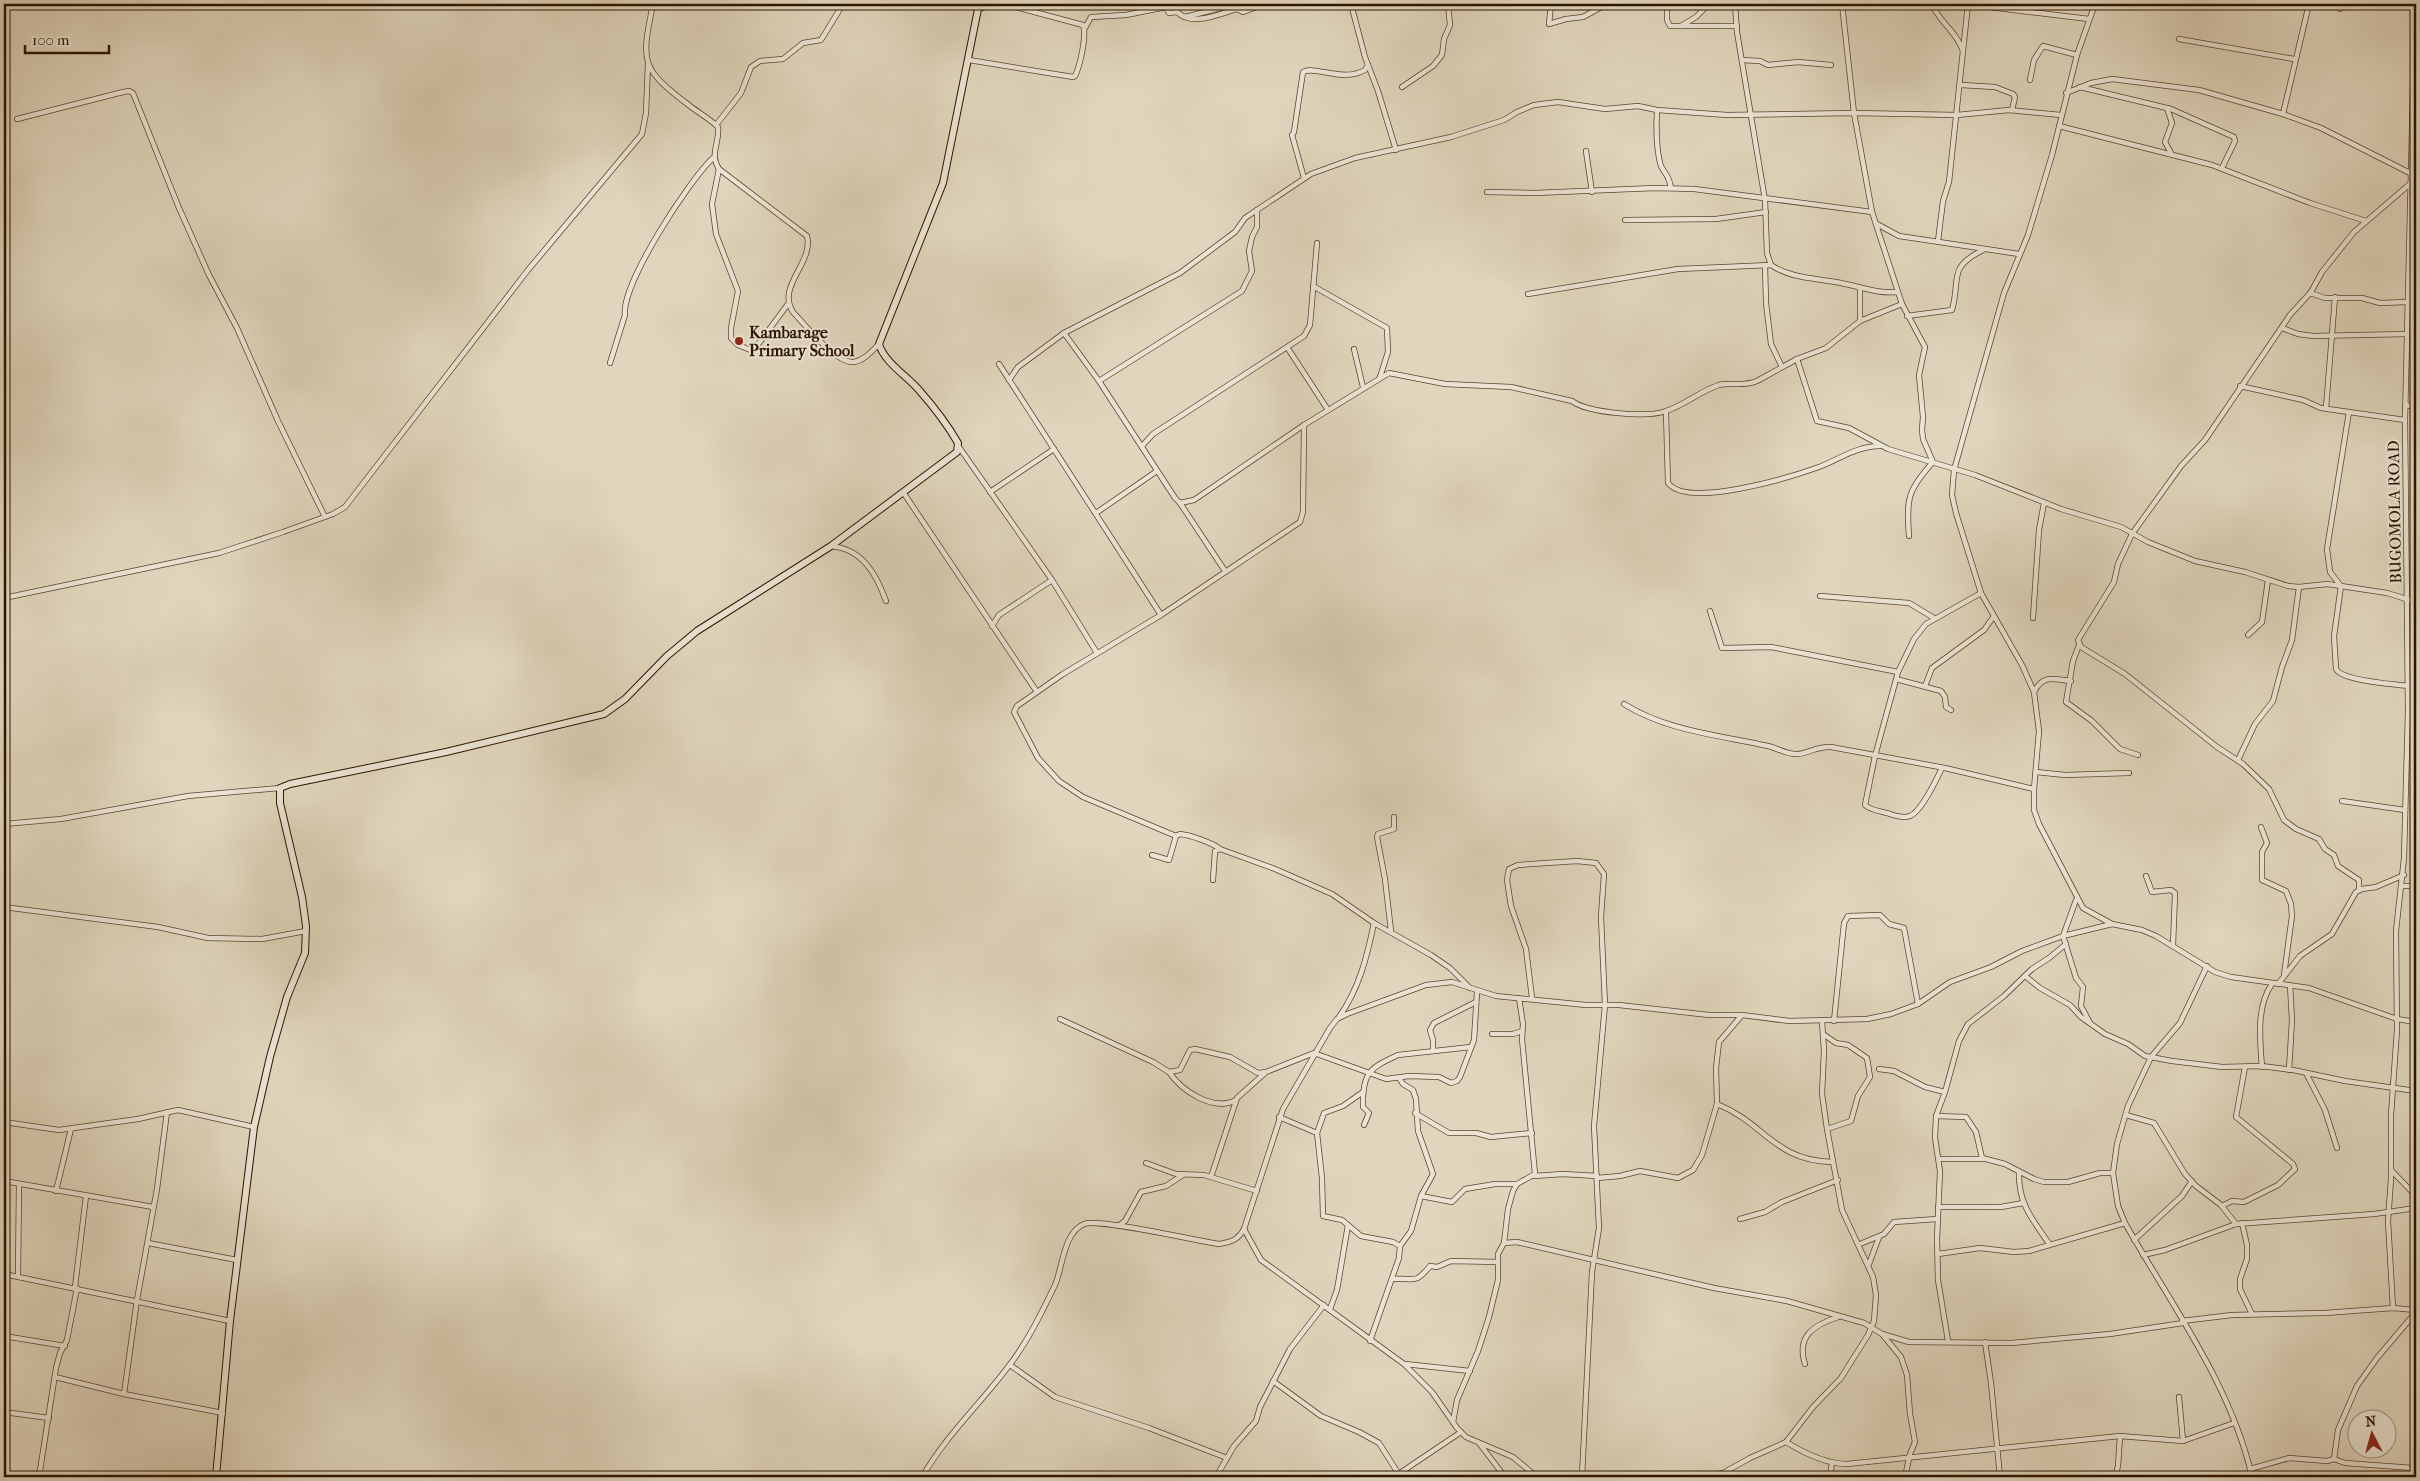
<svg xmlns="http://www.w3.org/2000/svg" width="2420" height="1481" viewBox="0 0 2420 1481" font-family="'IM FELL French Canon',serif">
<style>
.lines{fill:none;stroke-linecap:round;stroke-linejoin:round}
.street-casing{stroke:#5a442f;stroke-width:6}
.secondary-casing{stroke:#2d1400;stroke-width:8}
.street{stroke:#ebe4d4;stroke-width:4.5}
.secondary{stroke:#ebe4d4;stroke-width:6}
.poi-dot{fill:#8f2418;stroke:#ebe4d4;stroke-width:2}
.labels{text-anchor:middle;stroke-width:4;stroke-linejoin:round;paint-order:stroke}
.poi-label{font-size:16px;font-weight:bold;fill:#2d1400;stroke:#ebe4d4;text-anchor:start}
.street-label{font-size:16px;fill:#2d1400;stroke:#ebe4d4}
</style>
<rect width="100%" height="100%" fill="#e0d6bd"/>
<filter id="stains"><feTurbulence type="fractalNoise" baseFrequency=".004" numOctaves="4"/><feColorMatrix values="0 0 0 0 .2 0 0 0 0 .09 0 0 0 0 .02 0 0 0 .5 -.17"/></filter>
<radialGradient id="worn" r=".72"><stop offset=".6" stop-color="#630" stop-opacity="0"/><stop offset="1" stop-color="#630" stop-opacity=".3"/></radialGradient>
<g class="lines">
<defs>
<g id="street">
<path d="M653 4C641 63 640 68 690 106 699 113 710 119 718 127 720 143 709 154 719 169L807 236C814 263 776 286 793 312 805 325 836 364 854 362 865 360 872 351 879 344"/>
<polyline points="1351,4 1365,57 1378,91 1396,150"/>
<polyline points="1551,4 1549,24 1566,19 1583,17 1607,4"/>
<path d="M1735 4 1737 32 1765 200 1767 253 1771 265C1792 279 1817 278 1841 283 1861 287 1878 294 1898 292"/>
<path d="M1842 4 1854 113 1872 212 1902 304 1925 347 1919 375 1923 417 1922 430 1923 439 1933 462C1908 490 1906 498 1909 536"/>
<path d="M1932 4C1939 22 1957 32 1963 51"/>
<path d="M1939 4C1956 7 1972 6 1989 7 2022 11 2056 15 2089 19"/>
<polyline points="2095,4 2077,55 2052,155 2028,235 2004,293 1954,470 1952,495 1956,513 1981,593 2022,665 2034,692 2039,731 2034,789 2034,810 2039,824 2083,908 2112,924 2142,930 2156,936 2215,972 2231,977 2309,988 2397,1019 2416,1022"/>
<polyline points="1667,9 1667,20 1670,26 1737,26"/>
<polyline points="2340,9 2341,4"/>
<polyline points="1185,17 1237,4"/>
<polyline points="1681,26 1696,17 1709,4"/>
<path d="M1085 28 1091 17 1126 15 1166 7 1169 13 1177 12C1193 27 1218 14 1237 9L1243 12 1265 4"/>
<polyline points="2179,39 2294,59"/>
<path d="M969 60 1073 77 1075 76C1080 66 1087 35 1083 25L1008 5"/>
<polyline points="1742,60 1760,61 1768,65 1798,62 1831,65"/>
<polyline points="2030,80 2034,60 2043,46 2077,55"/>
<polyline points="1961,85 1995,87 2013,94 2015,97 2012,110"/>
<polyline points="1402,87 1433,66 1442,55 1444,39 1450,25 1448,4"/>
<polyline points="2080,87 2171,109 2234,137 2235,141 2222,168"/>
<polyline points="2066,93 2091,83 2112,79 2199,90 2283,114 2321,128 2410,173"/>
<polyline points="2167,108 2172,123 2165,142 2171,153"/>
<path d="M1657 110C1656 127 1656 146 1660 163 1662 172 1669 173 1671 188"/>
<polyline points="2283,114 2309,4"/>
<polyline points="17,119 123,92 129,91 133,93 179,208 209,275 237,328 278,421 325,517"/>
<polyline points="716,125 741,93 751,67 760,61 783,59 803,43 821,40 843,4"/>
<polyline points="2059,126 2212,165 2310,203 2366,221"/>
<polyline points="1586,151 1592,192"/>
<polyline points="719,169 712,204 716,234 738,291 731,328 731,338 738,345 753,351 788,304"/>
<path d="M1304 178 1292 135 1294 132 1303 72C1315 65 1342 83 1365 70L1368 65"/>
<polyline points="1487,192 1535,193 1655,188 1694,189 1872,212"/>
<polyline points="1625,220 1716,219 1766,212"/>
<polyline points="1877,224 1899,236 2019,254"/>
<polyline points="1938,241 1943,201 1949,182 1968,4"/>
<polyline points="1765,265 1766,303 1771,344 1782,367"/>
<polyline points="1313,286 1387,328 1388,352 1380,377"/>
<polyline points="2310,293 2325,298 2362,298 2380,303 2407,302"/>
<polyline points="1528,294 1678,269 1771,265"/>
<path d="M1907 316 1952 310C1961 278 1947 268 1983 250"/>
<polyline points="1860,321 1860,288"/>
<polyline points="2282,328 2298,334 2313,336 2407,334"/>
<path d="M1064 333 1099 381 1175 498 1180 503 1194 500 1304 425 1389 373 1445 384 1511 387 1572 401C1588 413 1647 418 1666 411 1685 405 1700 391 1719 385 1731 382 1744 387 1757 381L1797 359 1826 348 1860 321 1902 304"/>
<polyline points="1287,347 1328,410"/>
<polyline points="1354,349 1363,387"/>
<polyline points="1797,359 1817,421 1849,428 1888,449 1975,475 2061,509 2121,527 2148,542 2195,561 2245,572 2288,586 2299,587 2327,584 2341,586 2387,593 2416,602"/>
<path d="M610 363 625 315C621 284 690 179 713 158"/>
<polyline points="999,364 1161,615"/>
<polyline points="1009,380 1018,367 1064,333 1180,273 1235,232 1245,218 1311,174 1355,158 1451,137 1504,120 1517,112 1534,105 1558,102 1605,109 1638,106 1657,110 1727,115 1854,113 1957,115 2009,110 2061,115"/>
<polyline points="1099,381 1242,291 1252,271 1249,251 1252,237 1257,227 1257,210"/>
<polyline points="2240,386 2303,400 2321,408 2405,420"/>
<polyline points="2406,405 2416,407"/>
<polyline points="2326,408 2335,297"/>
<path d="M1666 412 1668 483C1688 509 1791 477 1819 467 1840 459 1857 446 1880 446"/>
<path d="M2349 412 2327 549 2330 572 2341 586 2334 636 2336 669C2342 681 2394 684 2408 686"/>
<polyline points="1142,446 1153,434 1304,336 1310,325 1317,243"/>
<polyline points="959,447 1052,580 1097,653"/>
<polyline points="903,492 1037,692"/>
<polyline points="990,492 1054,449"/>
<polyline points="1180,503 1225,571"/>
<polyline points="1096,513 1157,471"/>
<path d="M831 546C862 549 876 573 886 601"/>
<polyline points="1820,596 1909,603 1934,618"/>
<polyline points="4,598 219,553 283,532 333,514 345,507 528,270 642,134 646,113 648,63"/>
<polyline points="1710,611 1722,648 1771,647 1898,672 1914,639 1926,624 1981,593"/>
<polyline points="2033,618 2039,530 2044,503"/>
<polyline points="992,626 999,615 1052,580"/>
<polyline points="2248,635 2262,622 2268,580"/>
<polyline points="2079,645 2073,661 2066,702 2092,721 2120,749 2138,755"/>
<path d="M1898 672 1875 756 1865 805C1870 810 1879 811 1887 813 1893 815 1903 819 1910 816 1922 811 1936 780 1942 768"/>
<polyline points="1896,679 1941,691 1945,697 1946,707 1951,710"/>
<polyline points="1925,686 1932,668 1984,630 1994,616"/>
<path d="M2034 692C2043 674 2053 679 2071 681"/>
<path d="M1624 704C1667 731 1718 735 1768 746 1777 748 1788 755 1797 754 1808 754 1816 746 1831 747L1945 768 2034 789"/>
<polyline points="2238,760 2255,724 2273,701 2282,667 2292,640 2299,587"/>
<polyline points="2036,772 2065,775 2129,773"/>
<polyline points="2342,801 2405,810"/>
<polyline points="4,824 61,819 188,796 280,788"/>
<polyline points="2261,827 2267,843 2262,852 2262,880 2286,891 2291,904 2292,916 2284,975"/>
<polyline points="1176,836 1083,797 1059,781 1038,758 1014,712 1017,706 1063,674 1161,615 1300,522 1303,512 1304,425"/>
<path d="M1152 855 1169 860 1176 836 1180 834C1190 835 1213 843 1220 849"/>
<polyline points="2146,876 2152,892 2171,890 2175,893 2173,945"/>
<polyline points="1213,880 1215,851 1220,849 1275,869 1332,894 1374,923 1431,955 1450,968 1470,988"/>
<polyline points="2402,886 2416,886"/>
<polyline points="2359,890 2359,880 2338,866 2334,855 2325,849 2319,839 2296,829 2284,820 2269,789 2243,764 2217,747 2125,674 2081,647 2078,640 2114,582 2118,564 2132,534 2181,466 2205,440 2290,315 2311,292 2322,272 2354,232 2411,183"/>
<polyline points="2076,900 2063,936 2076,978 2083,987 2081,1006 2090,1023"/>
<polyline points="4,907 158,927 208,938 262,939 306,931"/>
<polyline points="1391,931 1385,879 1377,837 1378,834 1394,829 1394,817"/>
<path d="M2207 966 2180 1023 2151 1057 2128 1106 2117 1144 2113 1173 2118 1206 2125 1223C2171 1305 2231 1384 2252 1477"/>
<polyline points="2025,976 2040,988 2070,1005 2081,1017 2105,1034 2128,1044 2145,1056 2172,1061 2222,1067 2261,1066 2293,1070 2345,1081 2416,1091"/>
<polyline points="2278,984 2300,956 2332,934 2356,892 2362,889 2376,887 2404,875"/>
<polyline points="1532,998 1526,949 1511,906 1507,880 1509,869 1518,865 1577,861 1596,863 1604,874 1601,917 1605,1005 1594,1126 1599,1228 1592,1272 1582,1477"/>
<path d="M1339 1017C1359 989 1367 957 1374 923"/>
<polyline points="1060,1019 1153,1062 1169,1072 1180,1070 1190,1050 1195,1049 1230,1057 1258,1073 1266,1072 1314,1053 1386,1079 1409,1076 1439,1077 1451,1083 1457,1081 1460,1077 1474,1040 1477,992"/>
<polyline points="1834,1021 1844,923 1848,916 1880,915 1889,924 1904,928 1918,1004"/>
<polyline points="1492,1034 1513,1034 1522,1031"/>
<polyline points="1823,1034 1836,1043 1848,1045 1867,1058 1870,1077 1858,1096 1851,1121 1827,1129"/>
<polyline points="1433,1051 1433,1040 1430,1030 1434,1023 1476,1002"/>
<path d="M2262 1067C2260 1040 2256 1006 2272 984"/>
<polyline points="1879,1069 1894,1071 1925,1087 1945,1092"/>
<polyline points="2289,1070 2292,1020 2290,985"/>
<path d="M1169 1072C1182 1091 1213 1112 1236 1100"/>
<polyline points="2306,1073 2325,1110 2337,1148"/>
<polyline points="1399,1078 1403,1084 1413,1090 1416,1099 1418,1131 1433,1174 1421,1196 1411,1231 1400,1246"/>
<path d="M1717 1104C1765 1123 1774 1161 1833 1162"/>
<polyline points="1415,1113 1449,1133 1476,1133 1491,1137 1532,1133"/>
<polyline points="2126,1115 2154,1123 2185,1174 2196,1186 2221,1205 2236,1224"/>
<polyline points="1936,1116 1966,1117 1976,1132 1982,1158 2005,1164 2034,1179 2044,1182 2068,1182 2100,1173 2113,1173"/>
<polyline points="1279,1117 1317,1133 1322,1178 1323,1216 1342,1220 1361,1236 1393,1242 1400,1246 1399,1258 1370,1341"/>
<polyline points="4,1122 59,1130 138,1119 178,1110 254,1127"/>
<path d="M1364 1125 1369 1113 1363 1107C1362 1072 1370 1068 1398 1055L1471 1047"/>
<polyline points="1317,1133 1324,1113 1343,1106 1363,1092"/>
<polyline points="1939,1159 1984,1159"/>
<polyline points="1146,1163 1176,1174 1204,1175 1257,1191"/>
<polyline points="2391,1170 2416,1196"/>
<path d="M2019 1172C2018 1204 2033 1220 2050 1245"/>
<polyline points="1534,1176 1563,1174 1597,1176"/>
<polyline points="1211,1177 1237,1098 1265,1073"/>
<polyline points="1597,1178 1620,1176 1640,1171 1678,1178 1693,1170 1702,1155 1717,1104 1716,1068 1719,1042 1742,1015"/>
<polyline points="4,1181 153,1207"/>
<polyline points="56,1191 71,1129"/>
<polyline points="1421,1196 1452,1202 1465,1189 1495,1184 1517,1184"/>
<polyline points="2222,1206 2232,1201 2244,1202 2278,1185 2295,1169 2293,1164 2236,1117 2245,1067"/>
<polyline points="1938,1207 2001,1207 2023,1203"/>
<polyline points="1740,1219 1765,1212 1782,1202 1838,1180"/>
<polyline points="2242,1223 2247,1245 2247,1259 2240,1279 2240,1289 2252,1314"/>
<polyline points="1118,1226 1125,1221 1141,1192 1166,1186 1183,1175"/>
<polyline points="1244,1229 1261,1260 1404,1364 1432,1392 1457,1428 1466,1437 1513,1457 1537,1477"/>
<polyline points="2134,1240 2182,1196 2192,1181"/>
<polyline points="148,1243 237,1260"/>
<polyline points="1504,1243 1517,1242 1714,1288 1787,1301 1864,1323 1882,1334 1909,1342 2011,1343 2110,1334 2183,1323"/>
<polyline points="1860,1244 1884,1234 1894,1222 1937,1219"/>
<polyline points="1938,1254 1980,1248 2014,1252 2029,1251 2125,1223"/>
<polyline points="2143,1255 2165,1250 2236,1224 2374,1214 2416,1208"/>
<polyline points="1869,1264 1879,1237"/>
<polyline points="4,1274 230,1321"/>
<polyline points="18,1277 19,1184"/>
<path d="M1392 1279C1414 1277 1414 1286 1430 1266L1437 1267 1451 1261 1498 1262"/>
<polyline points="75,1287 86,1196"/>
<polyline points="2393,1308 2388,1221 2391,1179 2391,1115 2397,1030 2396,931 2404,858 2408,710 2405,420 2414,44 2413,4"/>
<polyline points="1330,1309 1337,1290 1348,1225"/>
<polyline points="2182,1321 2232,1315 2325,1313 2393,1308 2416,1310"/>
<polyline points="1882,1334 1901,1357 1907,1375 1910,1414 1915,1442 1910,1454 1905,1477"/>
<polyline points="4,1336 65,1346"/>
<polyline points="1948,1341 1938,1280 1937,1239 1940,1171 1935,1138 1936,1116 1945,1092 1959,1041 1968,1024 2004,996 2032,969 2049,958 2066,944"/>
<polyline points="1985,1342 1991,1383 2000,1477"/>
<polyline points="1405,1364 1470,1371"/>
<path d="M1805 1364C1796 1336 1814 1325 1838 1317"/>
<polyline points="1010,1365 1055,1397 1149,1428 1227,1458"/>
<polyline points="55,1377 124,1394 223,1413"/>
<polyline points="1273,1381 1321,1416 1359,1432 1379,1443 1398,1473"/>
<polyline points="124,1394 137,1300 157,1189 167,1112"/>
<polyline points="2179,1397 2183,1441"/>
<polyline points="4,1412 49,1418"/>
<polyline points="1453,1422 1457,1400 1478,1351 1489,1317 1498,1280 1498,1254 1504,1243 1508,1209 1513,1191 1517,1184 1535,1174 1522,1039 1523,1024 1519,998"/>
<path d="M1786 1442C1804 1453 1826 1464 1847 1464L2120 1436 2183 1441 2234 1423"/>
<polyline points="1479,1443 1505,1477"/>
<polyline points="2334,1459 2345,1463 2413,1468"/>
<polyline points="2250,1469 2289,1458 2327,1461 2334,1459 2338,1430 2357,1386 2377,1358 2416,1312"/>
<polyline points="39,1477 56,1368 60,1353 67,1340 77,1288"/>
<path d="M922 1477C945 1437 980 1404 1008 1367 1027 1343 1042 1312 1055 1285 1063 1267 1063 1233 1084 1224 1098 1218 1197 1241 1219 1244 1231 1242 1238 1240 1244 1229L1283 1109 1330 1028 1337 1019 1347 1014 1426 985 1452 982 1496 996 1586 1005H1619L1709 1015H1742L1789 1021 1867 1019 1891 1014 1918 1004 1950 982 1991 967 2022 951 2063 936 2112 924"/>
<polyline points="1216,1477 1234,1446 1256,1421 1260,1407 1290,1349 1324,1305"/>
<polyline points="1394,1477 1461,1432"/>
<polyline points="1703,1477 1723,1473 1750,1458 1786,1442 1813,1407 1841,1378 1868,1335 1874,1321 1876,1295 1873,1277 1842,1210 1827,1129 1822,1094 1824,1051 1822,1021"/>
<polyline points="1830,1477 1832,1463"/>
<polyline points="2115,1477 2118,1466 2120,1436"/>
<polyline points="2410,1477 2416,1453"/>
</g>
<path id="secondary" d="M216 1477 230 1321 254 1127 270 1057 287 997 305 953 306 926 302 897 280 803V788L290 784 446 752 604 714 625 699 667 656 697 631 831 546 957 452 958 443C947 424 934 407 919 390 907 376 884 362 879 344L943 183 978 9C988 1 1000 9 1011 4"/>
</defs>
<use href="#street" class="street-casing"/>
<use href="#secondary" class="secondary-casing"/>
<use href="#street" class="street"/>
<use href="#secondary" class="secondary"/>
</g>
<circle class="poi-dot" cx="739" cy="341" r="5"/>
<g class="labels">
<g class="poi-label">
<text x="749" y="338">Kambarage<tspan x="749" dy="18">Primary School</tspan></text>
</g>
<g class="street-label">
<text transform="translate(2394 512) rotate(-91)" y="6">BUGOMOLA ROAD</text>
</g>
</g>
<rect width="2420" height="1481" fill="none" stroke="#e0d6bd" stroke-width="20"/>
<rect x="5" y="5" width="2410" height="1471" fill="none" stroke="#2d1400" stroke-width="2.5"/>
<rect x="10" y="10" width="2400" height="1461" fill="none" stroke="#2d1400"/>
<g transform="translate(2372 1434) rotate(354)"><circle r="24" fill="#ebe4d4" stroke="#9f917f"/>
<path d="M0-4L9 19L0 12L-9 19Z" fill="#8f2418"/>
<text y="-8" font-size="14" font-weight="bold" text-anchor="middle" fill="#2d1400">N</text>
</g>
<path d="M25 45v8h84v-8" fill="none" stroke="#2d1400" stroke-width="2.5"/>
<text x="32" y="45" font-size="15" fill="#2d1400" stroke="#ebe4d4" stroke-width="4" paint-order="stroke">100 m</text>
<rect width="100%" height="100%" filter="url(#stains)"/>
<rect width="100%" height="100%" fill="url(#worn)"/>
</svg>
